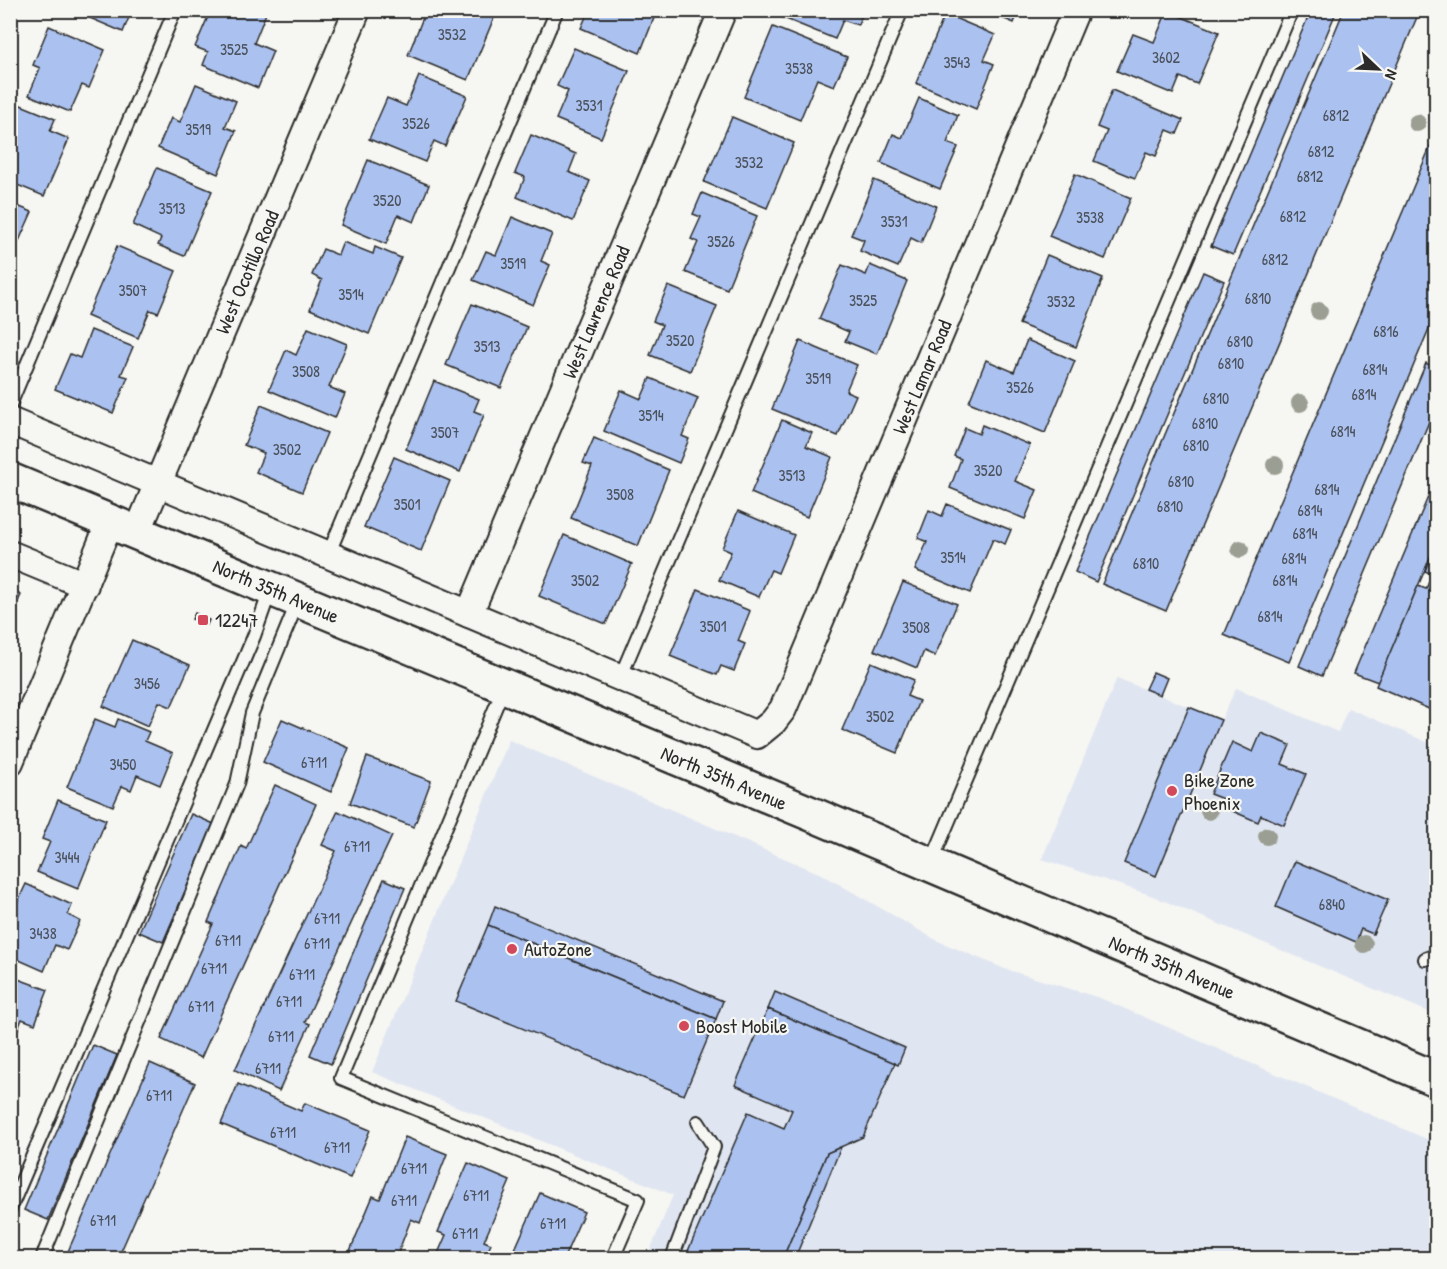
<svg xmlns="http://www.w3.org/2000/svg" width="1447" height="1269" viewBox="0 0 1447 1269" font-family="'Patrick Hand',sans-serif">
<style>
.built{fill:#e0e6f1}
.building{fill:#abc2f0;stroke:#2b2b2b;stroke-width:1.5}
.lines{fill:none;stroke-linecap:round;stroke-linejoin:round}
.lane-casing{stroke:#2b2b2b;stroke-width:16}
.street-casing{stroke:#2b2b2b;stroke-width:30}
.secondary-casing{stroke:#2b2b2b;stroke-width:38}
.lane{stroke:#f6f6f2;stroke-width:12}
.street{stroke:#f6f6f2;stroke-width:26}
.secondary{stroke:#f6f6f2;stroke-width:33}
.tree{fill:#9b9e92}
.poi-dot{fill:#d1495b;stroke:#f6f6f2;stroke-width:2}
.labels{text-anchor:middle;stroke-width:4.5;stroke-linejoin:round;paint-order:stroke}
.number-label{font-size:16px;fill:#4b515c}
.street-label{font-size:20px;fill:#2b2b2b;stroke:#f6f6f2}
.poi-label{font-size:20px;fill:#2b2b2b;stroke:#f6f6f2;text-anchor:start}
</style>
<rect width="100%" height="100%" fill="#f6f6f2"/>
<filter id="ink" filterUnits="userSpaceOnUse"><feTurbulence type="fractalNoise" baseFrequency=".0167" numOctaves="2"/><feDisplacementMap in="SourceGraphic" scale="12" xChannelSelector="R" yChannelSelector="G"/><feConvolveMatrix kernelMatrix="1 2 1 2 8 2 1 2 1" color-interpolation-filters="sRGB"/></filter>
<g filter="url(#ink)">
<g class="built">
<polygon points="1117,678 1221,720 1236,688 1338,732 1348,708 1436,746 1436,1015 1150,895 1042,859"/>
<polygon points="509,740 821,874 938,941 1005,969 1100,998 1436,1143 1436,1258 647,1258 673,1195 372,1072"/>
</g>
<g class="building">
<polygon points="71,10 132,10 123,32"/>
<polygon points="227,10 267,11 254,43 273,51 258,88 203,65 208,52 195,47 210,12 224,17"/>
<polygon points="426,10 490,10 496,13 468,80 408,55"/>
<polygon points="589,10 650,10 656,13 640,53 581,28"/>
<polygon points="784,10 864,10 858,25 843,20 835,39 781,17"/>
<polygon points="983,10 1019,10 1014,23"/>
<polygon points="1311,10 1337,10 1233,255 1211,246"/>
<polygon points="1344,10 1420,10 1166,611 1102,584"/>
<polygon points="1167,11 1219,32 1197,84 1180,77 1173,94 1117,71 1133,34 1154,42"/>
<polygon points="945,14 995,35 984,60 994,64 976,109 916,83"/>
<polygon points="49,26 105,50 89,88 82,85 70,112 29,95 40,68 33,65"/>
<polygon points="773,27 847,57 834,86 817,79 800,120 744,97"/>
<polygon points="574,48 629,71 601,138 556,119 568,91 557,86"/>
<polygon points="419,76 467,96 445,146 434,141 425,162 369,139 387,98 406,106"/>
<polygon points="196,84 236,101 225,127 236,131 218,174 158,148 171,118 180,122"/>
<polygon points="1112,90 1183,120 1177,134 1167,130 1156,156 1146,152 1135,178 1094,161 1107,131 1097,127"/>
<polygon points="919,98 958,115 947,143 958,147 940,189 881,163 893,134 902,138"/>
<polygon points="11,101 55,119 50,131 69,139 44,196 10,182"/>
<polygon points="732,117 794,143 767,208 704,182"/>
<polygon points="1436,133 1436,312 1289,662 1224,635"/>
<polygon points="531,135 576,154 569,172 590,181 573,221 517,197 525,177 515,173"/>
<polygon points="368,160 429,185 414,222 398,215 386,244 341,225"/>
<polygon points="157,168 212,191 184,256 158,245 161,238 133,225"/>
<polygon points="1075,174 1131,198 1105,259 1049,236"/>
<polygon points="874,180 936,206 921,243 911,238 898,267 860,251 864,240 851,235"/>
<polygon points="702,193 757,216 727,289 685,272 698,242 691,239 701,217 693,214"/>
<polygon points="10,203 32,212 10,261"/>
<polygon points="512,217 552,234 541,261 550,265 533,305 473,280 486,251 496,255"/>
<polygon points="343,242 373,254 375,247 401,258 369,334 310,309 322,280 312,275 323,249 338,255"/>
<polygon points="117,246 176,271 158,313 150,310 138,338 87,316"/>
<polygon points="1047,255 1103,278 1076,347 1019,324"/>
<polygon points="842,265 866,275 870,265 907,281 877,354 845,341 849,332 819,319"/>
<polygon points="1203,272 1224,281 1096,582 1075,572"/>
<polygon points="668,286 717,306 690,371 650,355 662,325 653,321"/>
<polygon points="472,304 527,327 501,388 446,365"/>
<polygon points="308,328 347,344 329,387 345,394 335,418 269,390 286,350 296,355"/>
<polygon points="91,330 133,347 121,375 128,377 113,413 55,389 70,354 80,358"/>
<polygon points="1027,340 1075,361 1045,433 969,402 986,360 1014,372"/>
<polygon points="800,341 857,365 846,391 856,395 838,436 772,409"/>
<polygon points="1426,363 1436,368 1436,405 1322,676 1299,666"/>
<polygon points="650,378 698,398 682,436 689,439 679,463 604,431 621,390 641,399"/>
<polygon points="434,381 479,399 474,411 484,415 460,472 406,449"/>
<polygon points="261,405 327,433 302,492 256,472 264,453 244,445"/>
<polygon points="782,420 812,433 806,446 832,457 807,517 751,493"/>
<polygon points="982,425 1030,445 1015,481 1037,490 1025,519 950,488 961,459 954,456 965,428 979,434"/>
<polygon points="594,438 669,470 638,546 571,518 592,466 583,463"/>
<polygon points="394,457 450,481 421,551 364,527"/>
<polygon points="1436,478 1436,543 1378,682 1354,673"/>
<polygon points="947,504 1011,530 1005,544 993,539 970,593 915,570 927,542 918,538 929,510 942,516"/>
<polygon points="738,511 794,535 778,573 771,570 759,597 719,580 731,552 722,548"/>
<polygon points="564,535 632,564 606,624 539,596"/>
<polygon points="1436,543 1436,712 1376,686 1418,586 1426,589 1432,574 1425,571"/>
<polygon points="903,582 957,604 935,656 924,651 917,668 874,650"/>
<polygon points="698,589 750,611 738,641 745,644 734,671 721,666 717,675 670,656"/>
<polygon points="10,590 21,595 10,618"/>
<polygon points="195,613 209,620 207,625 192,619"/>
<polygon points="132,640 190,665 171,707 159,702 148,726 103,706"/>
<polygon points="871,662 914,680 907,696 919,701 897,753 842,730"/>
<polygon points="1153,672 1167,678 1160,695 1145,689"/>
<polygon points="1189,707 1221,720 1156,876 1124,863"/>
<polygon points="95,719 115,727 118,719 149,732 145,741 173,753 160,785 137,775 131,790 122,786 113,806 67,787"/>
<polygon points="282,719 349,748 331,792 263,762"/>
<polygon points="1261,733 1290,745 1282,764 1306,774 1284,825 1261,815 1258,822 1230,810 1233,803 1210,794 1232,742 1253,752"/>
<polygon points="367,757 431,781 414,827 350,803"/>
<polygon points="275,785 316,804 201,1058 161,1039 213,924 208,922 241,846 246,849"/>
<polygon points="58,800 106,820 78,889 37,872 50,842 42,839"/>
<polygon points="338,811 392,836 305,1022 310,1024 279,1091 235,1070 336,851 322,845"/>
<polygon points="191,814 214,824 163,942 139,932"/>
<polygon points="1295,861 1388,900 1373,934 1361,929 1356,942 1276,907"/>
<polygon points="384,879 405,888 331,1064 310,1055"/>
<polygon points="26,884 72,905 68,915 80,921 67,950 55,945 44,971 10,956 10,918"/>
<polygon points="495,906 723,1001 716,1019 488,925"/>
<polygon points="488,925 716,1019 684,1095 456,1001"/>
<polygon points="10,976 48,990 35,1024 22,1019 10,1049"/>
<polygon points="775,992 905,1048 898,1065 768,1009"/>
<polygon points="768,1009 895,1063 863,1137 827,1153 783,1258 685,1258 748,1112 784,1128 792,1110 735,1085"/>
<polygon points="93,1045 117,1055 48,1220 24,1210"/>
<polygon points="150,1063 195,1083 118,1258 71,1258 66,1256"/>
<polygon points="238,1084 301,1111 305,1103 370,1130 350,1178 221,1124"/>
<polygon points="405,1137 447,1154 420,1223 411,1219 396,1258 347,1258 373,1196 380,1199"/>
<polygon points="841,1147 795,1258 783,1258 827,1153"/>
<polygon points="468,1163 510,1181 484,1241 491,1244 485,1258 436,1258 446,1235 438,1232"/>
<polygon points="540,1193 584,1212 564,1258 511,1258"/>
</g>
<g class="lines">
<defs>
<g id="lane">
<polyline points="10,405 175,10"/>
<polyline points="328,555 557,10"/>
<polyline points="620,678 902,10"/>
<polyline points="504,687 341,1078 638,1200 613,1258"/>
<polyline points="931,863 1292,10"/>
<polyline points="1425,959 1436,955"/>
<polyline points="10,1209 254,636 270,591"/>
<polyline points="42,1258 237,784 252,713 298,601"/>
<polyline points="672,1258 714,1147 698,1122"/>
</g>
<g id="street">
<polyline points="10,421 757,735 773,722 783,709 1076,10"/>
<polyline points="137,533 357,10"/>
<polyline points="10,554 85,585"/>
<polyline points="469,614 723,10"/>
<polyline points="10,762 110,522"/>
</g>
<polyline id="secondary" points="10,480 814,815 1436,1079"/>
</defs>
<use href="#lane" class="lane-casing"/>
<use href="#street" class="street-casing"/>
<use href="#secondary" class="secondary-casing"/>
<use href="#lane" class="lane"/>
<use href="#street" class="street"/>
<use href="#secondary" class="secondary"/>
</g>
<g class="tree">
<circle cx="1417" cy="123" r="9"/>
<circle cx="1319" cy="311" r="9"/>
<circle cx="1300" cy="403" r="9"/>
<circle cx="1275" cy="465" r="9"/>
<circle cx="1240" cy="549" r="9"/>
<circle cx="1209" cy="811" r="9"/>
<circle cx="1267" cy="836" r="9"/>
<circle cx="1364" cy="944" r="9"/>
</g>
</g>
<g class="poi-dot">
<rect x="197" y="614" width="12" height="12" rx="3"/>
<circle cx="1172" cy="791" r="6"/>
<circle cx="512" cy="949" r="6"/>
<circle cx="684" cy="1026" r="6"/>
</g>
<g class="labels">
<g class="number-label">
<text x="452" y="40">3532</text>
<text x="234" y="55">3525</text>
<text x="1166" y="63">3602</text>
<text x="957" y="68">3543</text>
<text x="799" y="74">3538</text>
<text x="589" y="111">3531</text>
<text x="1336" y="121">6812</text>
<text x="416" y="129">3526</text>
<text x="198" y="135">3519</text>
<text x="1321" y="157">6812</text>
<text x="749" y="168">3532</text>
<text x="1310" y="182">6812</text>
<text x="387" y="206">3520</text>
<text x="172" y="214">3513</text>
<text x="1293" y="222">6812</text>
<text x="1090" y="223">3538</text>
<text x="894" y="227">3531</text>
<text x="721" y="247">3526</text>
<text x="1275" y="265">6812</text>
<text x="513" y="269">3519</text>
<text x="133" y="296">3507</text>
<text x="351" y="300">3514</text>
<text x="1258" y="304">6810</text>
<text x="863" y="306">3525</text>
<text x="1061" y="307">3532</text>
<text x="1386" y="337">6816</text>
<text x="680" y="346">3520</text>
<text x="1240" y="347">6810</text>
<text x="487" y="352">3513</text>
<text x="1231" y="369">6810</text>
<text x="1375" y="375">6814</text>
<text x="306" y="377">3508</text>
<text x="818" y="384">3519</text>
<text x="1020" y="393">3526</text>
<text x="1364" y="400">6814</text>
<text x="1216" y="404">6810</text>
<text x="651" y="421">3514</text>
<text x="1205" y="429">6810</text>
<text x="1343" y="437">6814</text>
<text x="445" y="438">3507</text>
<text x="1196" y="451">6810</text>
<text x="287" y="455">3502</text>
<text x="988" y="476">3520</text>
<text x="792" y="481">3513</text>
<text x="1181" y="487">6810</text>
<text x="1327" y="495">6814</text>
<text x="620" y="500">3508</text>
<text x="407" y="510">3501</text>
<text x="1170" y="512">6810</text>
<text x="1310" y="516">6814</text>
<text x="1305" y="539">6814</text>
<text x="953" y="563">3514</text>
<text x="1294" y="564">6814</text>
<text x="1146" y="569">6810</text>
<text x="585" y="586">3502</text>
<text x="1285" y="586">6814</text>
<text x="1270" y="622">6814</text>
<text x="713" y="632">3501</text>
<text x="916" y="633">3508</text>
<text x="147" y="689">3456</text>
<text x="880" y="722">3502</text>
<text x="314" y="768">6711</text>
<text x="123" y="770">3450</text>
<text x="357" y="852">6711</text>
<text x="67" y="863">3444</text>
<text x="1332" y="910">6840</text>
<text x="327" y="924">6711</text>
<text x="43" y="939">3438</text>
<text x="228" y="946">6711</text>
<text x="317" y="949">6711</text>
<text x="214" y="974">6711</text>
<text x="302" y="980">6711</text>
<text x="289" y="1007">6711</text>
<text x="201" y="1012">6711</text>
<text x="281" y="1042">6711</text>
<text x="268" y="1074">6711</text>
<text x="159" y="1101">6711</text>
<text x="283" y="1138">6711</text>
<text x="337" y="1153">6711</text>
<text x="414" y="1174">6711</text>
<text x="476" y="1201">6711</text>
<text x="404" y="1206">6711</text>
<text x="103" y="1226">6711</text>
<text x="553" y="1229">6711</text>
<text x="465" y="1239">6711</text>
</g>
<g class="street-label">
<text transform="translate(247 272) rotate(-67)" y="7">West Ocotillo Road</text>
<text transform="translate(596 312) rotate(-67)" y="7">West Lawrence Road</text>
<text transform="translate(922 377) rotate(-67)" y="7">West Lamar Road</text>
<text transform="translate(276 591) rotate(23)" y="7">North 35th Avenue</text>
<text transform="translate(724 778) rotate(23)" y="7">North 35th Avenue</text>
<text transform="translate(1172 967) rotate(23)" y="7">North 35th Avenue</text>
</g>
<g class="poi-label">
<text x="215" y="627">12247</text>
<text x="1184" y="787">Bike Zone<tspan x="1184" dy="23">Phoenix</tspan></text>
<text x="524" y="956">AutoZone</text>
<text x="696" y="1033">Boost Mobile</text>
</g>
</g>
<rect width="1447" height="1269" fill="none" stroke="#f6f6f2" stroke-width="36"/>
<rect x="18" y="18" width="1411" height="1233" fill="none" stroke="#2b2b2b" stroke-width="2" filter="url(#ink)"/>
<g transform="translate(1378 69) rotate(113)" stroke="#f6f6f2" stroke-width="4.5" paint-order="stroke">
<path d="M0-4.5L10 22L0 15L-10 22Z" fill="#2b2b2b"/>
<text y="-9" font-size="16" font-weight="bold" text-anchor="middle" fill="#2b2b2b">N</text>
</g>
</svg>
